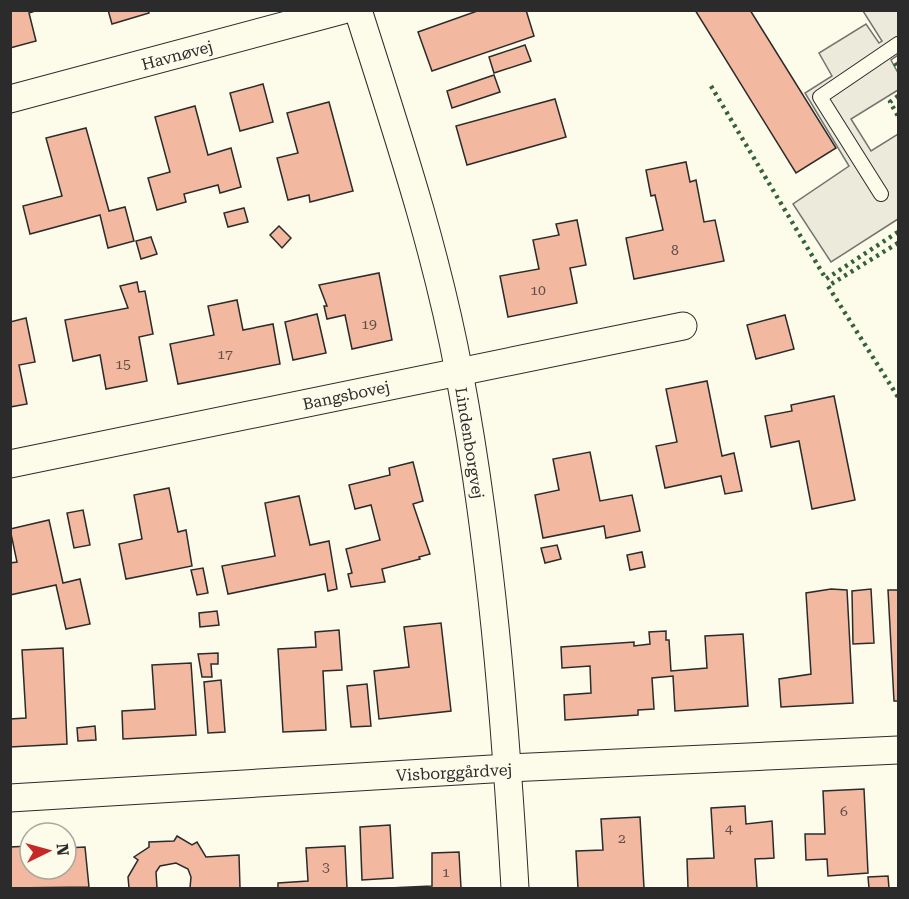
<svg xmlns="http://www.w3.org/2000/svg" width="909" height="899" viewBox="0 0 909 899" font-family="'Roboto Serif',serif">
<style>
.parking{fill:#eceadb;stroke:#74746e;stroke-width:1.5}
.building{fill:#f2b8a0;stroke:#2b2b2b;stroke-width:1.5}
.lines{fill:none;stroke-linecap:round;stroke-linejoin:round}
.service-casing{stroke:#2b2b2b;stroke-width:16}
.minor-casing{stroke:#2b2b2b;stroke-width:29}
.service{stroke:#fdfbea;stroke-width:14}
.minor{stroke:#fdfbea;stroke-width:27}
.hedge{stroke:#34623c;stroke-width:4.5;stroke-dasharray:3 4.5;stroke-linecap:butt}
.labels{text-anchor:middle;stroke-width:4.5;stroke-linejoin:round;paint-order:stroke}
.number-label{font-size:14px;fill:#5d4e48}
.street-label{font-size:16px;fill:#2b2b2b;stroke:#fdfbea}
</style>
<rect width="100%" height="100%" fill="#fdfbea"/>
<polygon class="parking" points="863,11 898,11 898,55 891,60 898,73 898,90 851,119 871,151 898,134 898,219 831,262 793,204 849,166 805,93 832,76 819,53 866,24 879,43 882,41"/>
<g class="building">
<polygon points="10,10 38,10 29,13 36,41 10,48"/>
<polygon points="108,10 148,10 149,13 112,24"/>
<polygon points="480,10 526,10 534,36 432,71 418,32"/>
<polygon points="695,10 750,10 836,148 796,173"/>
<polygon points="525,45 531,61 494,73 489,57"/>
<polygon points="494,75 500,92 452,108 447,91"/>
<polygon points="263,84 273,122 240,131 230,93"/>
<polygon points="555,99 566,137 467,165 456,126"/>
<polygon points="329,102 353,191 310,202 309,195 288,200 277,158 298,153 287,113"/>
<polygon points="195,106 208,155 231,148 241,187 220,193 218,185 184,194 186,202 157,210 148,178 170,172 155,117"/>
<polygon points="86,128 109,211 125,207 134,241 108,248 100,215 30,234 23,206 62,196 46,138"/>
<polygon points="686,162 690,182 696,180 704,222 715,220 724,261 634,279 626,238 663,230 655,195 651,196 646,170"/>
<polygon points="244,208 248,222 228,227 224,213"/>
<polygon points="577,220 586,265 570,268 577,303 508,317 500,276 539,269 533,240 559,235 556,224"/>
<polygon points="279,226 291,238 282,248 270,235"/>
<polygon points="151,237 157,254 141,259 136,241"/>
<polygon points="379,273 392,340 352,349 345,315 327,319 324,306 327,306 319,285"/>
<polygon points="137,282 139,292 145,291 153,334 139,337 147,381 106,389 100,355 73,361 65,320 128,308 120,286"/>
<polygon points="237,300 243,330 273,324 280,364 178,384 170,344 214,335 208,306"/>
<polygon points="317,314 326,353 293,360 285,322"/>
<polygon points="785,315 794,349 756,359 747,325"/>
<polygon points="26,318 35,362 19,365 27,404 10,407 10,322"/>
<polygon points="707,381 722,456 734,453 742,491 725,494 721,476 665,488 656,446 677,442 666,389"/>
<polygon points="834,396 855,500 812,509 799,441 771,447 765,416 792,411 791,405"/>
<polygon points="590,452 600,501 632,495 640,531 606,538 604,526 543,538 535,495 559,490 553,459"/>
<polygon points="413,462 423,501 413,504 430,554 419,557 420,559 382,569 385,582 351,587 348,574 352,573 346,549 380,540 371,505 355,509 349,485 390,475 389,468"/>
<polygon points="169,488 178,532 186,530 192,566 126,579 119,544 142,539 134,495"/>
<polygon points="299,496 310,545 329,541 337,589 328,591 325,574 228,594 222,566 275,556 265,503"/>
<polygon points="83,510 90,545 74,548 67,513"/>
<polygon points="49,520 63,583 80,579 90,624 66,629 56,585 10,595 10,563 17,562 10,529"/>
<polygon points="557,545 561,559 545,563 541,548"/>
<polygon points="642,552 645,567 630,570 627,555"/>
<polygon points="203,568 208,593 197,595 191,570"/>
<polygon points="831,589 847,590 853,703 781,707 779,679 811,674 806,593"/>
<polygon points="871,589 874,643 853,644 852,591"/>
<polygon points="888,590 898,590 898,701 894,701"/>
<polygon points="217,611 219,625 200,627 199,613"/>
<polygon points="441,623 451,711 379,719 374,671 409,667 404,627"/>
<polygon points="339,630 342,670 323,671 326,730 283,732 278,649 316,647 315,632"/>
<polygon points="666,631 666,640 669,640 671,671 707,668 705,636 743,634 748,706 675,711 673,676 652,678 654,709 638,710 638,715 565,720 564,695 591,693 590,666 562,668 561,647 634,642 634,646 650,644 649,632"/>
<polygon points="63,648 67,744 10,747 10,719 26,718 22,650"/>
<polygon points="218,653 218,664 211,664 212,677 202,677 198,654"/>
<polygon points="191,663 196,735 123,739 122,711 155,709 152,665"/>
<polygon points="221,680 225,732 208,733 204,682"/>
<polygon points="367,684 371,726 351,727 347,686"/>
<polygon points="95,726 96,740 78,741 77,728"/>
<polygon points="864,789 868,873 828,876 827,859 806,860 805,834 825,834 823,791"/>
<polygon points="745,806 746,824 772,821 774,858 755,859 757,888 688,888 687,859 714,858 711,808"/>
<polygon points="640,817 644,888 578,888 576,851 603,850 601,819"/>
<polygon points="390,825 393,878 362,880 360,827"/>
<polygon points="177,836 192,845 197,842 206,857 239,855 240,888 190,888 191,877 188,869 176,863 160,866 156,872 157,888 129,888 128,877 138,860 134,857 149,847 149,842 174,841"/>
<polygon points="30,846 30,869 66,869 66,848 85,847 89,887 10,888 10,847"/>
<polygon points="345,846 347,888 278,888 278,883 308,881 306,848"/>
<polygon points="459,852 461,888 389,888 432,886 432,853"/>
<polygon points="888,876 889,888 869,888 868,877"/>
</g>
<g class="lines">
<defs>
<polyline id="service" points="881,194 820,97 898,44"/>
<g id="minor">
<path d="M358 10C396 130 436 248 459 372 491 542 505 716 515 888"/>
<polyline points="10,99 343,10"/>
<polyline points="10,464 683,326"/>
<polyline points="10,798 508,768 898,750"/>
</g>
</defs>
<use href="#service" class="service-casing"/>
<use href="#minor" class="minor-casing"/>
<use href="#service" class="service"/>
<use href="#minor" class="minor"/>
<g class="hedge">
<polyline points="895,63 898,68"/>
<polyline points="711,86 826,279 898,232"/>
<polyline points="898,96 890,102 898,116"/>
<polyline points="898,243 828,286 898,397"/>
</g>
</g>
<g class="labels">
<g class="number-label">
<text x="675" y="255">8</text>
<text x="538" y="295">10</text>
<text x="369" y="329">19</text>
<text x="225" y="359">17</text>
<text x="123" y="369">15</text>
<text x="844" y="816">6</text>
<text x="729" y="833">4</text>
<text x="622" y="843">2</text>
<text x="326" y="872">3</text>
<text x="446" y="877">1</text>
</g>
<g class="street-label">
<text transform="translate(177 55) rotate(-15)" y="6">Havnøvej</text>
<text transform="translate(346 395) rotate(-12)" y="6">Bangsbovej</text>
<text transform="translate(470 443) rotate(81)" y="6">Lindenborgvej</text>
<text transform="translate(454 772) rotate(-3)" y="6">Visborggårdvej</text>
</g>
</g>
<rect width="909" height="899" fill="none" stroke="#2b2b2b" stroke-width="24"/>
<g transform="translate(48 851) rotate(85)"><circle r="28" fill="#fdfbea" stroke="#a9a89e" stroke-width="1.5"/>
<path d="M0-4.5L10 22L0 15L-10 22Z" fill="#c62828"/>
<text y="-9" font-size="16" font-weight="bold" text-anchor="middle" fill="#2b2b2b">N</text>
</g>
</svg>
